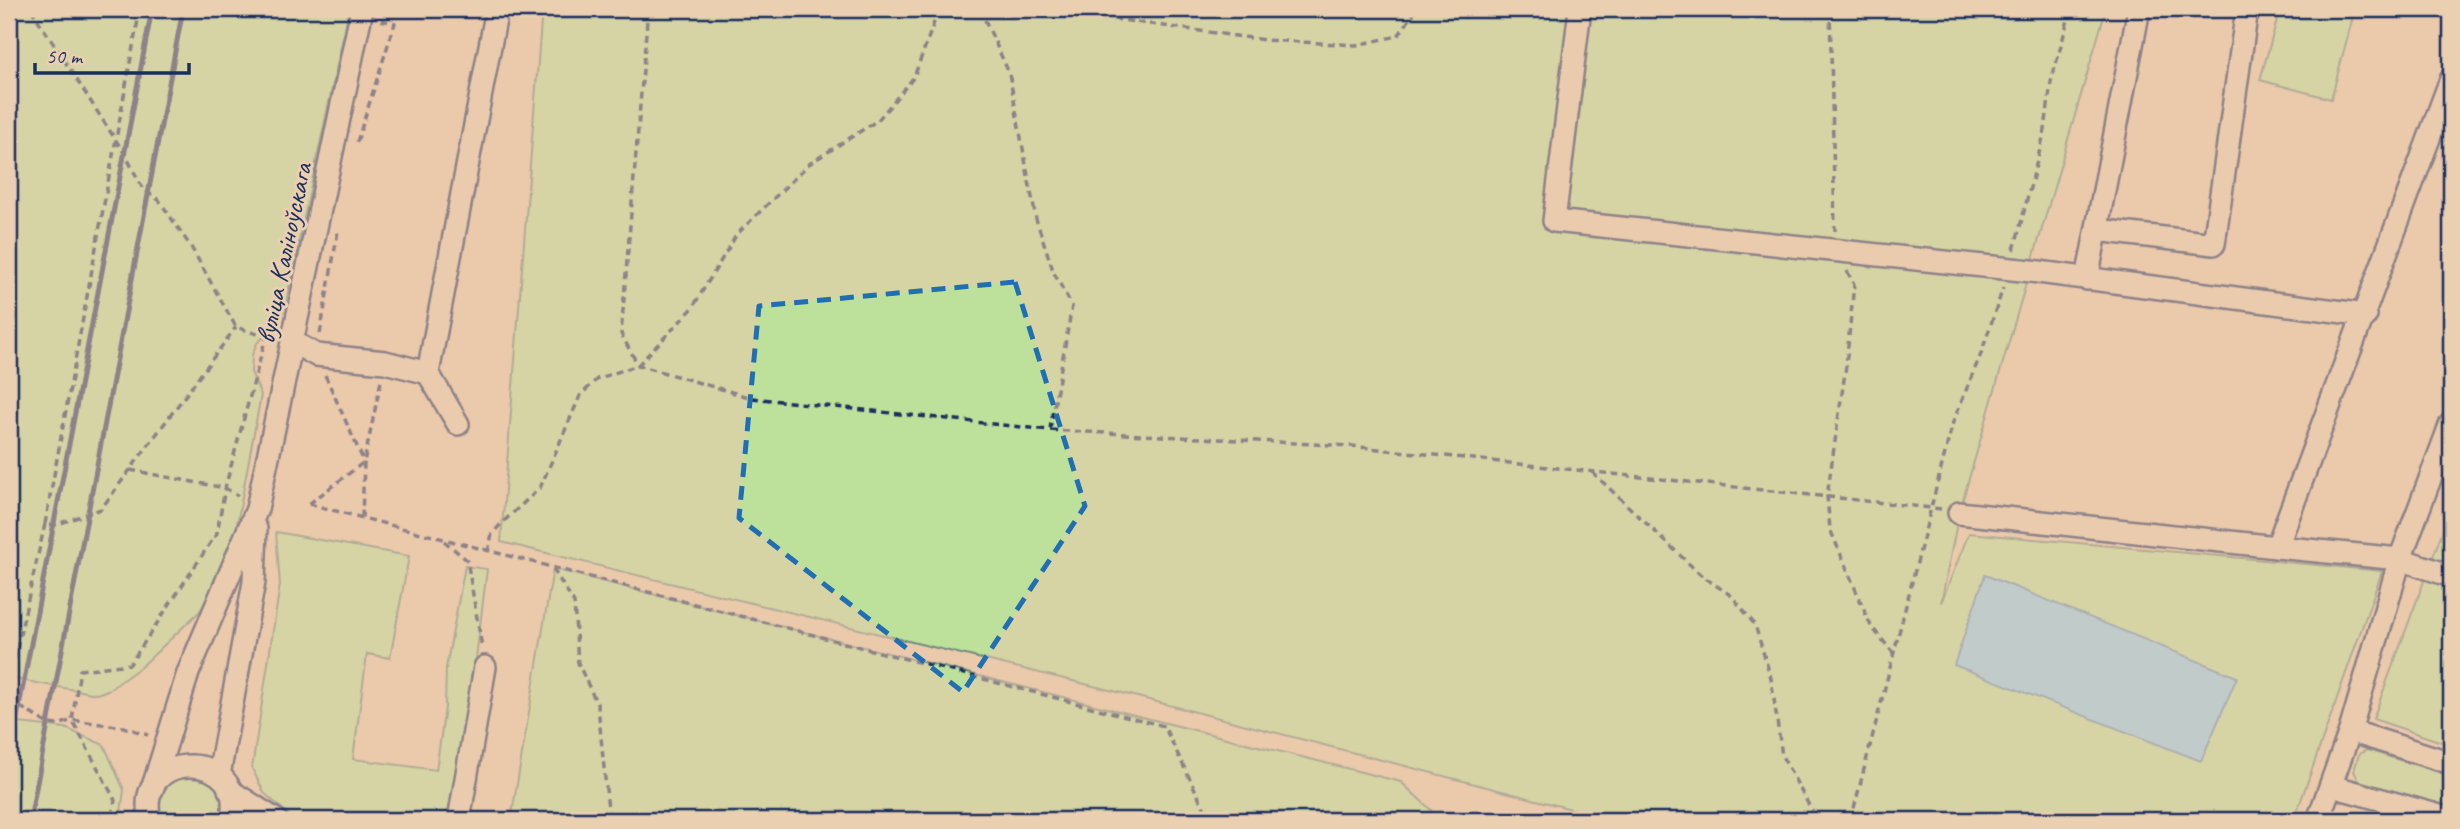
<svg xmlns="http://www.w3.org/2000/svg" width="2460" height="829" viewBox="0 0 2460 829" font-family="Caveat,sans-serif">
<style>
.green{fill:#bde19b;stroke:#6c887c;stroke-width:2}
.water{fill:#8fcff0;stroke:#618fb6;stroke-width:2}
.lines{fill:none;stroke-linecap:round;stroke-linejoin:round}
.minor-casing{stroke:#1b2f5e;stroke-width:26}
.path{stroke:#1b2f5e;stroke-width:3.5;stroke-dasharray:7 5;stroke-linecap:butt}
.minor{stroke:#eacfb1;stroke-width:21}
.rail{stroke:#1b2f5e;stroke-width:5}
.marked{fill:none;stroke:#1f6fb2;stroke-width:5;stroke-dasharray:14 9;stroke-linejoin:round}
.labels{text-anchor:middle;stroke-width:6;stroke-linejoin:round;paint-order:stroke}
.street-label{font-size:28px;fill:#1b2f5e;stroke:#eacfb1}
</style>
<rect width="100%" height="100%" fill="#ebc9ab"/>
<filter id="ink" filterUnits="userSpaceOnUse"><feTurbulence type="fractalNoise" baseFrequency=".0143" numOctaves="2"/><feDisplacementMap in="SourceGraphic" scale="14" xChannelSelector="R" yChannelSelector="G"/><feConvolveMatrix kernelMatrix="1 2 1 2 8 2 1 2 1" color-interpolation-filters="sRGB"/></filter>
<g filter="url(#ink)">
<g class="green">
<polygon points="9,9 349,9 286,302 280,322 257,343 252,355 251,372 261,395 235,535 224,570 200,611 142,666 110,689 97,694 9,678"/>
<polygon points="542,9 2106,9 1959,513 1941,603 1969,533 2382,571 2294,820 1614,820 1130,695 501,542"/>
<polygon points="2280,9 2355,9 2331,99 2260,80"/>
<polygon points="2451,508 2451,745 2373,719"/>
<polygon points="276,532 409,556 390,658 367,654 353,759 436,770 445,708 446,668 465,566 487,569 456,820 295,820 264,793 252,768 280,585"/>
<polygon points="553,569 1401,782 1431,810 1429,820 805,820 793,818 511,820"/>
<polygon points="9,722 65,728 104,745 124,790 120,820 9,820"/>
<polygon points="2367,750 2451,776 2451,810 2360,784 2354,771 2359,754"/>
<path d="M189 770 223 788 226 820H158C157 786 159 786 189 770Z"/>
</g>
<polygon class="water" points="1985,575 2237,677 2201,761 1954,665"/>
<g class="lines">
<defs>
<g id="minor">
<polyline points="1580,9 1554,221 2031,271 2366,315"/>
<polyline points="2451,79 2277,547 2400,559 2451,576"/>
<polyline points="2097,230 2214,244 2247,9"/>
<polyline points="2087,279 2139,9"/>
<polyline points="293,342 316,355 385,362 428,373"/>
<polyline points="458,424 428,373 497,9"/>
<polyline points="1959,513 2277,547"/>
<polyline points="2350,731 2451,763"/>
<polyline points="219,775 254,582 256,529"/>
<polyline points="2332,786 2451,819"/>
<polyline points="152,790 188,673 257,509 362,9"/>
<polyline points="229,790 276,820"/>
<path d="M150 820C132 746 251 750 231 820"/>
<polyline points="459,820 485,667"/>
<polyline points="2318,820 2350,731 2400,559 2451,423"/>
</g>
</defs>
<use href="#minor" class="minor-casing"/>
<g class="path">
<polyline points="31,9 126,156 143,189 159,200 191,247 236,327 266,337 225,488 217,533 130,664 80,670 72,720 115,800 111,820"/>
<polyline points="648,9 621,334 638,365 752,398 1049,430 1351,446 1941,509"/>
<polyline points="980,9 1009,73 1036,219 1054,273 1072,306 1050,429"/>
<polyline points="1042,9 1265,40 1356,45 1398,36 1417,9"/>
<polyline points="1830,9 1835,231"/>
<polyline points="357,142 395,23 380,20"/>
<polyline points="2014,250 2045,130 2051,82 2071,9"/>
<polyline points="1847,271 1854,284 1846,366 1827,496 1830,529 1871,626 1894,654"/>
<polyline points="320,334 338,231"/>
<polyline points="325,375 364,462 362,518"/>
<polyline points="130,470 225,488 238,496"/>
<polyline points="1592,472 1702,576 1732,596 1755,625 1771,678 1782,756 1817,820"/>
<polyline points="309,504 1164,726 1210,820"/>
<polyline points="309,504 364,462 381,381"/>
<polyline points="45,524 140,9"/>
<polyline points="444,541 467,560 482,647"/>
<polyline points="488,552 492,534 503,522 540,488 580,396 597,379 638,365 691,310 737,234 809,164 878,120 914,77 939,9"/>
<polyline points="553,569 574,603 578,663 598,706 609,820"/>
<polyline points="9,683 45,524 55,525 101,509 236,327"/>
<polyline points="9,711 19,706 48,724 59,725 72,720 124,727 148,735"/>
<polyline points="1851,820 1953,422 1981,354 2003,288"/>
</g>
<use href="#minor" class="minor"/>
<g class="rail">
<polyline points="9,759 152,9"/>
<polyline points="30,820 183,9"/>
</g>
</g>
</g>
<path d="M0 0H2460V829H0ZM1015 282 1085 506 963 692 739 518 759 306Z" fill="#ebc9ab" fill-opacity=".55" fill-rule="evenodd"/>
<path class="marked" d="M1015 282 1085 506 963 692 739 518 759 306Z"/>
<g class="labels">
<g class="street-label">
<text transform="translate(283 253) rotate(-78)" y="10">вуліца Каліноўскага</text>
</g>
</g>
<rect width="2460" height="829" fill="none" stroke="#eacfb1" stroke-width="35"/>
<rect x="18" y="18" width="2425" height="794" fill="none" stroke="#1b2f5e" stroke-width="2.5" filter="url(#ink)"/>
<path d="M35 63v10h154v-10" fill="none" stroke="#1b2f5e" stroke-width="3.5"/>
<text x="46" y="63" font-size="21" fill="#1b2f5e" stroke="#eacfb1" stroke-width="5" paint-order="stroke">50 m</text>
</svg>
